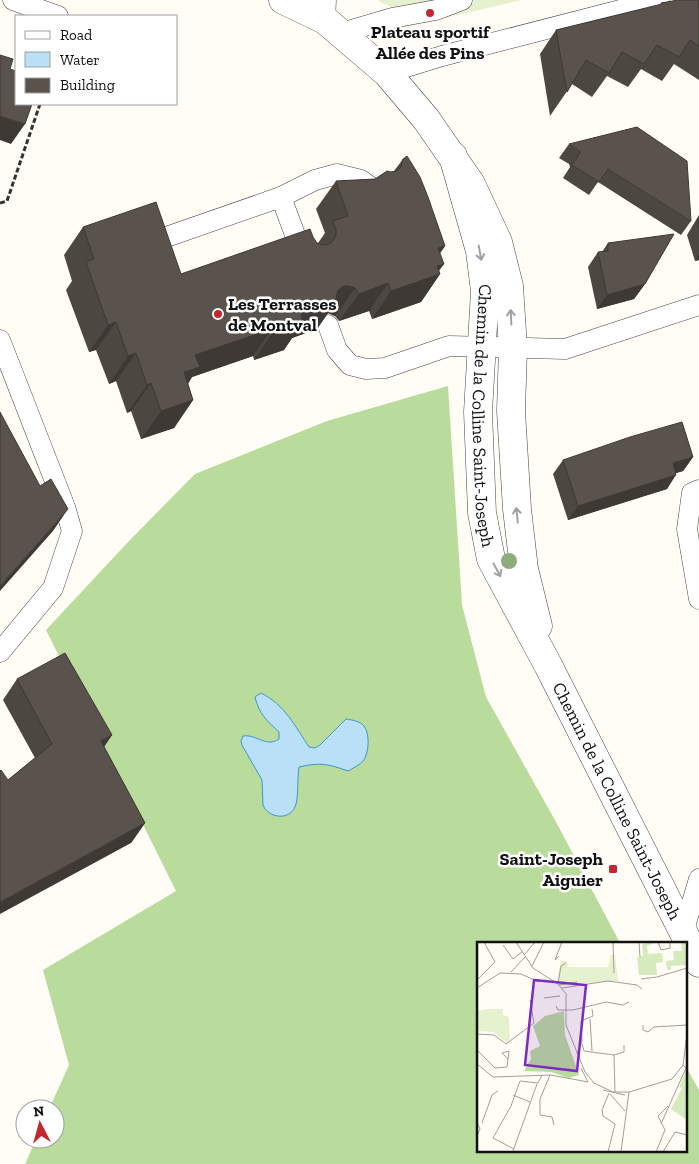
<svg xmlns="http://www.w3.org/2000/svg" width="699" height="1164" viewBox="0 0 699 1164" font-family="'Zilla Slab',serif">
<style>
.forest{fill:#b9dc9c}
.pitch{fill:#e6f2cf}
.water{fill:#b9e0f7;stroke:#3f96cf}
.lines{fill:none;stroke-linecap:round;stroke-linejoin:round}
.service-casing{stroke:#444;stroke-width:21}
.tertiary-casing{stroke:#444;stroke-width:29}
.path{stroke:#333;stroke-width:3;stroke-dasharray:5 2.5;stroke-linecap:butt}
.service{stroke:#fff;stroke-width:20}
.tertiary{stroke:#fff;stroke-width:28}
.tree{fill:#8dad7f}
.wall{fill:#4d4742}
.shaded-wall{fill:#3f3936}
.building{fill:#5a524d;stroke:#3f3936}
.oneway{stroke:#a0a0a0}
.poi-dot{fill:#c4262e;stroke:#fff;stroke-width:2}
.labels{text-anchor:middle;stroke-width:5;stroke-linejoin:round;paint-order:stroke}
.poi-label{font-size:18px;font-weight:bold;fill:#111;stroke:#fff}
.street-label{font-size:18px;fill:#111;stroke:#fff}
.inset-road{fill:none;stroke:#a09f9a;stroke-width:1}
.view{fill:#7b2cbf;fill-opacity:0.15;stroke:#7b2cbf;stroke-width:2.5}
.inset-edge{fill:none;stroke:#111;stroke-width:2.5}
</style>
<rect width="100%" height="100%" fill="#fffdf5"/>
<polygon class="forest" points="448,386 462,605 486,697 556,822 620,943 478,943 478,1150 685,1150 685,1065 699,1090 699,1164 25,1164 36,1139 55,1139 55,1109 49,1109 69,1065 43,970 176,891 46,630 129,541 195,474 327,421"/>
<polygon class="pitch" points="378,0 522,0 394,30 391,7 380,2"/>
<path class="water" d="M261 693C285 705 295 726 309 747L315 748 320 745 346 719C352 720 360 721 364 726 370 734 369 751 364 760 360 765 353 768 348 771 328 764 321 762 299 767 297 778 299 798 295 807 289 821 268 818 263 805L262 780 242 745 241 741 243 736C257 734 266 748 279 739V732C267 721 259 714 255 697Z"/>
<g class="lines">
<defs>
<g id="service">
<polyline points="13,0 58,16"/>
<polyline points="325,20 326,0"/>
<polyline points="341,33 392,18 436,10 462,0"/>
<polyline points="387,73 442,56 659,0"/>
<polyline points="281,197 304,259"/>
<polyline points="155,241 281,197 315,180 337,174 361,180 372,188"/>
<polyline points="328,325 337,350 350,365 366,369 385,368 449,346 565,349 699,305"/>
<polyline points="0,340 65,507 72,531 53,588 0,652"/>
<polyline points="699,490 692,493 687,529 699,599"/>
<polyline points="683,933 699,879"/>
</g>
<g id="tertiary">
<polyline points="283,0 325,20 387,73 426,119 471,184 498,242 509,286 513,348 511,411 517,509 524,569 538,626"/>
<path id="s1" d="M453 156 480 251 485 291 478 412 482 513 491 559 548 665 699 963"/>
</g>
</defs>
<use href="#service" class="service-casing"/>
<use href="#tertiary" class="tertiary-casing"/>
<polyline class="path" points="0,203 7,201 40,104"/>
<use href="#service" class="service"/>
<use href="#tertiary" class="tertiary"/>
</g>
<circle class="tree" cx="509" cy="561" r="8"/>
<g class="wall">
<polygon points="699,0 699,80 674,64 662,81 641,69 628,87 607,76 592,97 572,84 550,116 540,54 556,30 660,5 661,3"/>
<polygon points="569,144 691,221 681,235 598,182 589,195 563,178 570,167 569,164 559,158"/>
<polygon points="403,159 445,246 440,253 439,271 440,274 421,302 372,319 369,311 339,321 335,316 328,313 317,329 292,338 284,350 254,360 253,356 192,377 188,384 193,400 174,428 141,439 131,411 127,413 116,381 109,384 96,350 89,352 66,290 72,281 64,255 83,227 181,274 318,243 325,233 316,209 336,181 375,179 391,172 394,171"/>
<polygon points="699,215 699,260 695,261 687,235"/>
<polygon points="608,243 645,284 634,299 597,309 588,267 598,252 602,252"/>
<polygon points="693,457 683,471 676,473 667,489 568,520 553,474 563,460"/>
<polygon points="17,679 112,735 104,747 145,823 131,843 8,780 35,758 3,700"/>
</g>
<g class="shaded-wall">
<polygon points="0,116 25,124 11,144 0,140"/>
<polygon points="445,246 426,273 438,248"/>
<polygon points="699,255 699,260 695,261"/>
<polygon points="444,264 436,275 440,274 421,302 372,319 391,291 437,266"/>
<polygon points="388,283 369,311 339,321 359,294"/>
<polygon points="645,284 634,299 597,309 607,295"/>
<polygon points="344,286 349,286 355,288 335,316 328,313 317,329 292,338 284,350 254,360 273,332"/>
<polygon points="116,322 96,350 89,352 108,325"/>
<polygon points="272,329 253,356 192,377 180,395 176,383 195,355"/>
<polygon points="136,353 116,381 109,384 128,356"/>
<polygon points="151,383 131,411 127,413 147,385"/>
<polygon points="193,400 174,428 141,439 161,411"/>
<polygon points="693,457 683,471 663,477 673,463"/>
<polygon points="676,475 667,489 568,520 578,506"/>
<polygon points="68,509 53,531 0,591 0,586"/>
<polygon points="112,735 98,755 101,741"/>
<polygon points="145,823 131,843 0,914 0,902"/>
</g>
<g class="building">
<polygon points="678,0 699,0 699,46 690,40 679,57 657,45 644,64 622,52 609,73 586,60 567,92 556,30 662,4 661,3"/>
<polygon points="0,55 13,59 10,69 16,71 16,104 32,104 25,124 0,116"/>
<polygon points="637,127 687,161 691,221 608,169 599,182 572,165 580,153 579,150 569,144"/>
<polygon points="407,156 420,177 428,197 445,246 438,248 444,264 437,266 440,274 391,291 388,283 359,294 355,288 349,286 344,286 338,290 336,296 336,302 301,314 303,322 273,332 272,329 195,355 200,367 184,372 193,400 161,411 151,383 147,385 136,353 128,356 116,322 108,325 86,262 94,259 83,227 156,202 181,274 310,229 313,237 317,243 323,245 329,244 333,241 336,236 336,229 333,221 348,216 336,181 375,179 387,171 391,172 397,171 401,167 403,159"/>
<polygon points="699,218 699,228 697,221"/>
<polygon points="674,234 645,284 607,295 598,252 608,251 608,243"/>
<polygon points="0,412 40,486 51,479 68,509 0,586"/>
<polygon points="682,422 693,457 673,463 676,475 578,506 563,460 630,437"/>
<polygon points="65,653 112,735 101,741 145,823 0,902 0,771 1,770 8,780 52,744 17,679"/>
</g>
<defs><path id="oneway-shaft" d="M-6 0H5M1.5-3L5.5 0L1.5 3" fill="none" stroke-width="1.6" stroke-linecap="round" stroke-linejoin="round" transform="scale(1.25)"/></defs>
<g class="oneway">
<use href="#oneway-shaft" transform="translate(480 253) rotate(80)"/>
<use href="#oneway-shaft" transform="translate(511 317) rotate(-93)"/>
<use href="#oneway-shaft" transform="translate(517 515) rotate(-96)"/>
<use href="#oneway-shaft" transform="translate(497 570) rotate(62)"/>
</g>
<g class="poi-dot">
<circle cx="430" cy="13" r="5"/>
<circle cx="218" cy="314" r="5"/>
<rect x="608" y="864" width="10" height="10" rx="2.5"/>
</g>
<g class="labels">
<g class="poi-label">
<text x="430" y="38">Plateau sportif<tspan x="430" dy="21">Allée des Pins</tspan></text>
<text x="228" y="310" text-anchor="start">Les Terrasses<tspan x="228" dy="21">de Montval</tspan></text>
<text x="603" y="865" text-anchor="end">Saint-Joseph<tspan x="603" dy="21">Aiguier</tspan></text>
</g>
<g class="street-label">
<text dy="6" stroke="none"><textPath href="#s1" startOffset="264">Chemin de la Colline Saint-Joseph</textPath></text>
<text dy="6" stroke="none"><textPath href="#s1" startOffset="681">Chemin de la Colline Saint-Joseph</textPath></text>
</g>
</g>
<g transform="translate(477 942)">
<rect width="210" height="210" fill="#fffdf5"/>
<path d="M178 0 170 4 171 12 185 11 186 20 179 21 180 33H162L160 15 166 14 165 2ZM204 0H208L209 23 194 24V28H190L189 19 197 18 196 9H205ZM210 125V178L194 167 205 146 202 145Z" fill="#d5ebbd"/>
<path d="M87 69 88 93 102 133 92 136 74 130 47 129 54 117 53 109 63 104 56 84 68 74Z" fill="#b9dc9c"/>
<path d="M134 13H138L141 39 86 43 80 37 84 19H90L91 25H131ZM9 67H26V73L32 75 33 98 30 101 16 90 0 89V69Z" fill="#e6f2cf"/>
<path class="inset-road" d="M39 0 56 26 81 42 90 53M129 0H136L137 31M162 0 163 15M181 0 184 8 193 6V0M26 3 36 17 45 10M47 13 58 0M82 14 78 18 85 0M55 24 67 0M34 30 48 15M164 37 180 35 210 26M0 38 18 20 7 0M81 42 84 24 89 21M82 43 100 40M0 46 23 31 44 32 62 40M85 46 131 39 160 43 165 47M89 53V83L108 130 117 141 136 150H152L195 137 206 123 210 92M67 56 83 54M79 64 81 68H96L129 60 146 63 152 60M113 77 115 109M166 83V88L171 90 177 85 210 83M0 92 17 93 29 102 57 81 53 58M105 102 107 109 137 113M0 108 18 126 30 125 32 109 25 111 31 117M100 112 105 99 104 79 116 74 115 67M0 122 16 135 74 133 111 140M104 126 111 140M73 133 63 157V173L75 175 77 183M126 148 148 153M138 150 137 113 147 110V103M133 152 148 169M36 153 53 160M0 180 3 187 0 194M5 181 15 153 21 149M184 182 209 126 206 123M37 207 16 196 34 164 43 139 61 141 65 133M36 209 60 142M131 210 138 182 126 174 125 168 132 151M144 210 152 150M179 210 188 188 181 174 191 164M186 210 198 190 210 193"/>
<path class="view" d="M57 38 109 43 100 129 48 123Z"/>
<rect width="210" height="210" class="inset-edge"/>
</g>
<rect x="15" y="15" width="162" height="90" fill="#ffffff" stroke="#a0a0a0"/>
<rect x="25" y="31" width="25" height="8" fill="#ffffff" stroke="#a0a0a0"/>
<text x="60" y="40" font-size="15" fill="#111111">Road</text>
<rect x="25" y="52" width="25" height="15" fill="#b9e0f7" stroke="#a0a0a0"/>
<text x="60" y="65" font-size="15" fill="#111111">Water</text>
<rect x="25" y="78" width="25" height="15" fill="#5a524d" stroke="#a0a0a0"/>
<text x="60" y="90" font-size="15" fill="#111111">Building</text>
<g transform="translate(40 1124) rotate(354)"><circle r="24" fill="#ffffff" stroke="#a0a0a0"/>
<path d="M0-4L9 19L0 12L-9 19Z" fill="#c4262e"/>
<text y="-8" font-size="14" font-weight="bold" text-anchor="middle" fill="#111111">N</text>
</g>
</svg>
